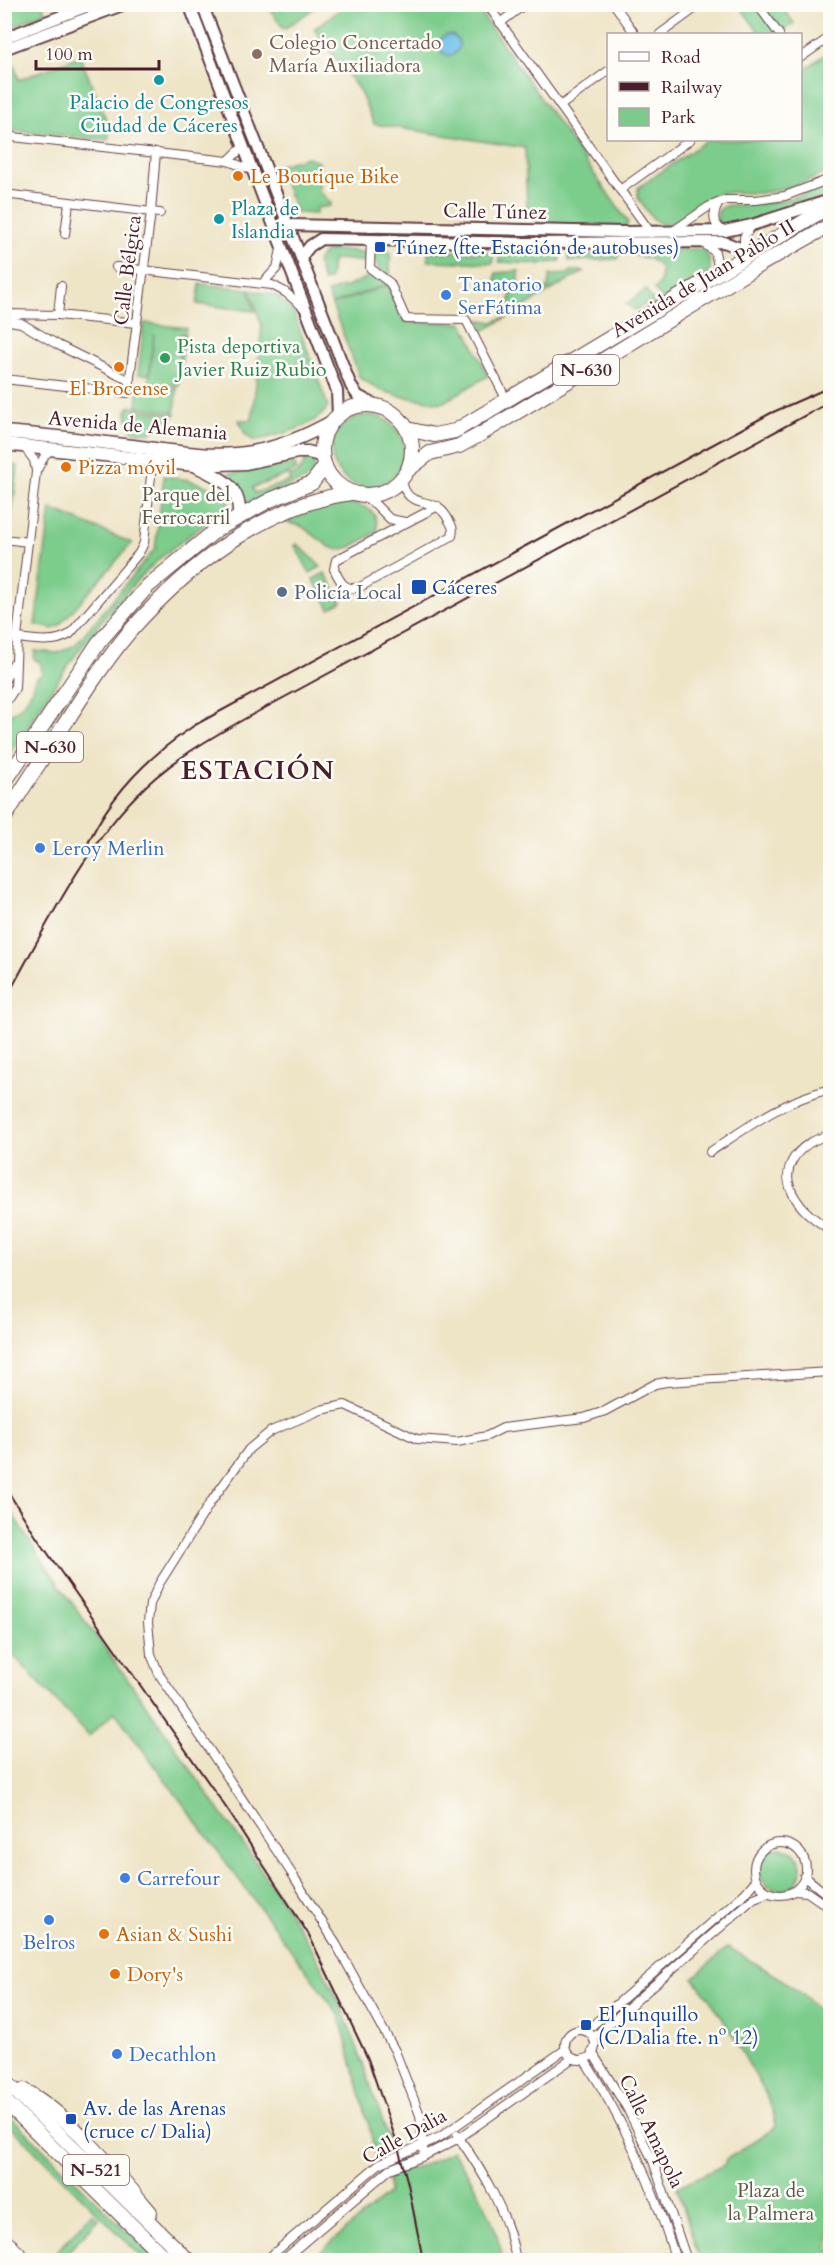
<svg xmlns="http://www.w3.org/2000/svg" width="835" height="2265" viewBox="0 0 835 2265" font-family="Cardo,serif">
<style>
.green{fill:#7bcc8c;stroke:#62765c;stroke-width:1.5}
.water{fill:#6cbfe8;stroke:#5b6f8a;stroke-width:1.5}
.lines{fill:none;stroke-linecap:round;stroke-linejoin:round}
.street-casing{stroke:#633d42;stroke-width:10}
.secondary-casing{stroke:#633d42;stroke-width:14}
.primary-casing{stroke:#633d42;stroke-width:15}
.highway-casing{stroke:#633d42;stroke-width:16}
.street{stroke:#fff;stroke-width:8}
.secondary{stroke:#fff;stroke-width:10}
.primary{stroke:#fff;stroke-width:12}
.highway{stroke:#fff;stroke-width:14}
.rail{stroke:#4a1f2b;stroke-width:2}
.education-dot{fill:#8d6e63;stroke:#fdfcf7;stroke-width:2}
.culture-dot{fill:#0f9aa8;stroke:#fdfcf7;stroke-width:2}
.food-dot{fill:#e8710a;stroke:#fdfcf7;stroke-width:2}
.transit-dot{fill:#1a4fb4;stroke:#fdfcf7;stroke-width:2}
.shop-dot{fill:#3f7fe0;stroke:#fdfcf7;stroke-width:2}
.leisure-dot{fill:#2e9e5b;stroke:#fdfcf7;stroke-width:2}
.service-dot{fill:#5c6f8a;stroke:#fdfcf7;stroke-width:2}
.labels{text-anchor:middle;stroke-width:5;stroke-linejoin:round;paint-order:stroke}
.shield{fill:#fdfcf7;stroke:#806168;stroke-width:1.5}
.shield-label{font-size:18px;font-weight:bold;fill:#4a1f2b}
.education-label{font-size:20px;fill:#785e54;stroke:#fdfcf7;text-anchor:start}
.culture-label{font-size:20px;fill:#0d838f;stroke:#fdfcf7}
.food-label{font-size:20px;fill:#c56008;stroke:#fdfcf7;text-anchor:start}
.street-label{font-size:20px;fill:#4a1f2b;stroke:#fdfcf7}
.transit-label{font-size:20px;fill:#164399;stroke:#fdfcf7;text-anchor:start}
.shop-label{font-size:20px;fill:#366cbe;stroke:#fdfcf7;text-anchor:start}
.leisure-label{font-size:20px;fill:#27864d;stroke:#fdfcf7;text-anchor:start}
.park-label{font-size:20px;fill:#5b5c4d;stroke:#fdfcf7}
.service-label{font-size:20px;fill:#4e5e75;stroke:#fdfcf7;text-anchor:start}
.district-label{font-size:26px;font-weight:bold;letter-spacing:1.5px;fill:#4a1f2b;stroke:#fdfcf7}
</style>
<rect width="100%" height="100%" fill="#fdfcf7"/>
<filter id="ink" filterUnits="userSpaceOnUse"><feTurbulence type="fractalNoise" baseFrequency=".0167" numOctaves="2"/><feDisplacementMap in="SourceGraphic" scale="12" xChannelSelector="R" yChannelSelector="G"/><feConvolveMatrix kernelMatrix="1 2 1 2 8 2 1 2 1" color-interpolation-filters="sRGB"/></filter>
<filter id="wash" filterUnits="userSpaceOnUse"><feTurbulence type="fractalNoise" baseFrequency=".008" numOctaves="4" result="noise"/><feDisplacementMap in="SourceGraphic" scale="24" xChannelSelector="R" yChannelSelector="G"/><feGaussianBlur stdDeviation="1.35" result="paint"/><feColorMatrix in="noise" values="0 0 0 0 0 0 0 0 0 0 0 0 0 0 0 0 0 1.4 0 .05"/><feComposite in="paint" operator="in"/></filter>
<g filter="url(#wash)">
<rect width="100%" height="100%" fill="#eee4c6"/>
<g class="green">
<polygon points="4,5 42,5 46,12 10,28 5,17"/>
<polygon points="272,5 272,4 319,5 284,29 268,7"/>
<polygon points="346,5 475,5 628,222 627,226 540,224 527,212 525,148 374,124 359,90 314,29"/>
<polygon points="746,5 781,5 794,23 778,34 760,34 741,8"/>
<path d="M830 51V170C809 182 785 190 760 193 747 194 731 190 719 194 700 200 684 226 662 224 653 223 643 205 638 198V188L707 140H800L801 72Z"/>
<polygon points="80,56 110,129 108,140 5,130 4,82 8,61 12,59 19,80"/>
<polygon points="307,157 319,162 319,191 331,203 330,206 316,208 316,214 297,213 277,166"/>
<path d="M830 183V195L729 227H723L717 220 718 212C724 202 733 206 743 205 775 204 803 197 830 183Z"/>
<path d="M667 249H703C710 255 711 262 710 271L663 301 654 289 660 284 661 268C653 258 645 258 633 255L630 250Z"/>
<polygon points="331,250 357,251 357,253 369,251 368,262 339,259 332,261 330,279 323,282 317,262 323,253"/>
<polygon points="373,251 390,252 390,280 379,271 378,265 373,261"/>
<polygon points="428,251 493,252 493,263 428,261"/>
<polygon points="499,252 560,254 560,261 540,264 499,262"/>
<polygon points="569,254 619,254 618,259 569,261"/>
<polygon points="519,271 519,284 495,284 496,273"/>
<path d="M570 271H585C550 290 517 312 483 331L480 320 493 322 509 316 511 289H548L550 275 569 274Z"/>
<polygon points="370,276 375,276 388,284 332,304 327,293 343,287 344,288"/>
<polygon points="200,284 248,289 255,311 197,304"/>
<polygon points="388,285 405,322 463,323 488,376 442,403 399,396 380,390 360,378 332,305"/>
<path d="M250 290 276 295 293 311 328 406C318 427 275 436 254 441L245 434 239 420H252L262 326Z"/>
<polygon points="646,290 655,305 644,305 635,310 626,304"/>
<polygon points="144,323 186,328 179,386 177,385 183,333 181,334 176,386 149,383 154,334 149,375 138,374"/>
<polygon points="139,386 177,389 175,412 137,407"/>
<polygon points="130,406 136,407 136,410 176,414 150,433 132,431 132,422 128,423 127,410"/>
<circle cx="368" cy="451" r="36"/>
<path d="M304 457 313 461 316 469 309 478 245 504 239 489 227 476 228 474 295 464 296 469 291 473 252 488 255 493 290 481 289 477C299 473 305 469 304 457Z"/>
<polygon points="5,464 18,466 10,529 5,528"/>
<path d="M164 476 189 480 218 490 220 488 229 500 228 508C205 525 180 541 158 560 95 619 50 690 5 763V717L17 710 25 702 33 688 35 679 42 674 41 663 34 659 35 651 58 653 75 645 155 549Z"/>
<path d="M342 502C363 504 380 509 377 532L351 547 339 550 330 547 301 526 285 522 328 504Z"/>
<polygon points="51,509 132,543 59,626 53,629 35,625"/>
<polygon points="297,544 301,547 321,567 310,573 295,546"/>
<polygon points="325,573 342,602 330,609 313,579"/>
<path d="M4 1500C43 1567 91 1628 136 1691 164 1730 191 1770 219 1810 250 1853 281 1897 308 1942 347 2008 369 2080 393 2152L375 2155 370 2130 339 2015 115 1712 89 1736 10 1652 5 1653Z"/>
<circle cx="780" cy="1869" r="21"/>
<path d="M728 1947 778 1977 807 1998 830 2023V2260H700L677 2187 724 2165 727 2159 776 2127C774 2105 761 2086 751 2068 733 2036 717 2006 693 1978Z"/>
<polygon points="4,2110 156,2260 145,2260 5,2121"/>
<path d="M452 2151C476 2184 496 2219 503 2260H311L389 2193 388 2180 393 2173 427 2164Z"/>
<polygon points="92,2213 99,2219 60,2260 49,2260"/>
</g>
<circle class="water" cx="449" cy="45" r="10"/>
</g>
<g filter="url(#ink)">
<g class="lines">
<defs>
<g id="street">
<polyline points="487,4 651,233"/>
<polyline points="614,4 635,34"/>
<polyline points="757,4 779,34"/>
<polyline points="500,23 525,4"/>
<polyline points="660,34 701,4"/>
<polyline points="800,58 830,37"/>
<polyline points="560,106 608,71"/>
<polyline points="4,136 228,161 252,170"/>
<polyline points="228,161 243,147"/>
<polyline points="620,190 690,140"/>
<polyline points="4,194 160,213"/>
<path d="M719 203C712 215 712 223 723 231"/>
<polyline points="673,231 708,207 726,200 756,200 785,196 830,179"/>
<polyline points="65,234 69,203"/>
<polyline points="371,239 370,268 390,283 406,319 466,320 503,393"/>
<polyline points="703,243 715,252 718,266 716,274"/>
<polyline points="744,250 744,237 752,225"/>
<polyline points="116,267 272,285 285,292 303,307"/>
<polyline points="263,283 277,268 281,249"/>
<polyline points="4,314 58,315 136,323"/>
<polyline points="58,315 61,286"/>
<polyline points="4,320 21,323 58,345 130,381"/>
<polyline points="4,379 128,393 151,212 156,152"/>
<polyline points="24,447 34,460 36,471"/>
<path d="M402 480C407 513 434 492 448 519 452 525 454 529 452 536L360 587C344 592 340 581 334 569L336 560 438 506"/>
<polyline points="359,495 375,504 390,519 405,522"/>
<polyline points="4,539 28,542"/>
<path d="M4 636C24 638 52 646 70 634L139 553 144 543 151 476 150 468 145 459"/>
<polyline points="4,682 13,664"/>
<polyline points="4,705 15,688 17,637 36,472 45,455 51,450"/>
<path d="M830 1135C800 1142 775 1168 796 1199 804 1213 818 1221 830 1230"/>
<path d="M710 1152C752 1124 781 1102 830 1089"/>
<circle cx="780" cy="1869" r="26"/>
<polyline points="804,1876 830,1897"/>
<polyline points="795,1891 807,1892 830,1908"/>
<circle cx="580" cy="2045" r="15"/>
<polyline points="586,2031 745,1893 756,1880"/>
<polyline points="593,2038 754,1898 767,1893"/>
<polyline points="592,2052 627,2108 653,2161 687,2260"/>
<path d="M584 2059C626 2125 653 2186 676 2260"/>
<path d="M457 2135C484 2173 508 2213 516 2260"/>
<polyline points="424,2156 420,2115 395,2051 336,1944 294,1877 159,1674 151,1654 148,1622 150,1604 159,1584 210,1503 249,1449 271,1431 321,1410 345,1405 417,1439 457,1442 487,1436 503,1428 584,1418 605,1411 655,1384 666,1382 830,1372"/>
<polyline points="4,2236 29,2260"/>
<polyline points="4,2251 13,2244"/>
<polyline points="266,2260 379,2164 440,2137 566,2049"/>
<polyline points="283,2260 390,2169 424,2156 459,2138 573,2058"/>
</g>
<g id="secondary">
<polyline points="189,4 337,391 338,416"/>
<polyline points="202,4 351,386 358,396 377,406"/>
<polyline points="4,38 93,4"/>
<polyline points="4,49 125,4"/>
<polyline points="289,225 622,232 725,231 752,225 830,200"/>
<polyline points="302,256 310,246 321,239 524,243 724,242 750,252"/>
</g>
<g id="primary">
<path d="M4 432C47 435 90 441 133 446 171 451 213 459 252 452 281 447 308 435 333 421"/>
<polyline points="4,444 194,465 246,463 298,452 308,452 323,456"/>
<path d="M198 467C221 478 241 487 239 516"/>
</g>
<g id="highway">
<circle cx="367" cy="450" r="45"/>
<polyline points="407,429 434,435 455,431 830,206"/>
<polyline points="408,470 430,453 459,446 481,434 761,264 830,225"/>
<polyline points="4,783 99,642 148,586 216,530 270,500 312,483 325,466"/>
<path d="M4 819C20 792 37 767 53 742 78 704 102 664 131 630 188 566 264 505 351 493"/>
<polyline points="4,2080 188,2260"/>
<path d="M24 2090C69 2115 117 2173 150 2212"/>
<polyline points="4,2100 167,2260"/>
</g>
</defs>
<use href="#street" class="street-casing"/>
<use href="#secondary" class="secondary-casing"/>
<use href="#primary" class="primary-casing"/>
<use href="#highway" class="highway-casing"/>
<use href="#street" class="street"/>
<use href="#secondary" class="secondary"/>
<use href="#primary" class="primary"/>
<use href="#highway" class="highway"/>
<g class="rail">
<path d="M85 850C108 796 147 757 195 725L771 413 830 387"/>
<path d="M4 1002C45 928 91 832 156 777 184 753 216 735 248 717L830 402"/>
<polyline points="4,1485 35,1535 227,1809 309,1935 368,2059 396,2140 408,2184 423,2260"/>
</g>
</g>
</g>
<circle class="education-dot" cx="257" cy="54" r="6"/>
<g class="culture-dot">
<circle cx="159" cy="80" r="6"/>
<circle cx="219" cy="219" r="6"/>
</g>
<g class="food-dot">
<circle cx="238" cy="176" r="6"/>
<circle cx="119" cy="367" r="6"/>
<circle cx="66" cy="467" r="6"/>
<circle cx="104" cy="1934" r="6"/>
<circle cx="115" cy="1974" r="6"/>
</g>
<g class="transit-dot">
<rect x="374" y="241" width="12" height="12" rx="3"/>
<rect x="411" y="579" width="16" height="16" rx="3"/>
<rect x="580" y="2019" width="12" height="12" rx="3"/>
<rect x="65" y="2113" width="12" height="12" rx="3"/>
</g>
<g class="shop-dot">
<circle cx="446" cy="295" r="6"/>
<circle cx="40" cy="848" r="6"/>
<circle cx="125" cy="1878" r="6"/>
<circle cx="49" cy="1920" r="6"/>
<circle cx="117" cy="2054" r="6"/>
</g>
<circle class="leisure-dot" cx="165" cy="358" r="6"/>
<circle class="service-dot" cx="282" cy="592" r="6"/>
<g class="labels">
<g class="shield">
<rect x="553" y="355" width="66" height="30" rx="4.5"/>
<rect x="17" y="732" width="66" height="30" rx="4.5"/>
<rect x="63" y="2155" width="66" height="30" rx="4.5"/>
</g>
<g class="shield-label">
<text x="586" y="376">N-630</text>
<text x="50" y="753">N-630</text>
<text x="96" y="2176">N-521</text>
</g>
<g class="education-label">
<text x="269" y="49">Colegio Concertado<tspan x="269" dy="23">María Auxiliadora</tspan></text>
</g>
<g class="culture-label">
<text x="159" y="109">Palacio de Congresos<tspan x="159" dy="23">Ciudad de Cáceres</tspan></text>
<text x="231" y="215" text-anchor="start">Plaza de<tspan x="231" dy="23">Islandia</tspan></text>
</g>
<g class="food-label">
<text x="250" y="183">Le Boutique Bike</text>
<text x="119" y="395" text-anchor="middle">El Brocense</text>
<text x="78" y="474">Pizza móvil</text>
<text x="116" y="1941">Asian &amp; Sushi</text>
<text x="127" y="1981">Dory's</text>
</g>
<g class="street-label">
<text transform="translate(495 211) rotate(1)" y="7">Calle Túnez</text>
<text transform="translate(127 270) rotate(-83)" y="7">Calle Bélgica</text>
<text transform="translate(703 278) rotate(-31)" y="7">Avenida de Juan Pablo II</text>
<text transform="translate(138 425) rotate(5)" y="7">Avenida de Alemania</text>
<text transform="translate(652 2131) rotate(64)" y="7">Calle Amapola</text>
<text transform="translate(404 2136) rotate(-29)" y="7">Calle Dalia</text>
</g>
<g class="transit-label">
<text x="392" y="254">Túnez (fte. Estación de autobuses)</text>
<text x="432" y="594">Cáceres</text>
<text x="598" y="2021">El Junquillo<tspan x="598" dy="23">(C/Dalia fte. nº 12)</tspan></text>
<text x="83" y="2115">Av. de las Arenas<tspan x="83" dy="23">(cruce c/ Dalia)</tspan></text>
</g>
<g class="shop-label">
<text x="458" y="291">Tanatorio<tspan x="458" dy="23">SerFátima</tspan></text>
<text x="52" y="855">Leroy Merlin</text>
<text x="137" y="1885">Carrefour</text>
<text x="49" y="1949" text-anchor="middle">Belros</text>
<text x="129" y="2061">Decathlon</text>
</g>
<g class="leisure-label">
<text x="177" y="353">Pista deportiva<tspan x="177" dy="23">Javier Ruiz Rubio</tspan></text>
</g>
<g class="park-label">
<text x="186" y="501">Parque del<tspan x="186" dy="23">Ferrocarril</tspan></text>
<text x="771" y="2197">Plaza de<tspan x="771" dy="23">la Palmera</tspan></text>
</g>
<g class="service-label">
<text x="294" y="599">Policía Local</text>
</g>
<g class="district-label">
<text x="258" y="779">ESTACIÓN</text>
</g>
</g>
<rect width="835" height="2265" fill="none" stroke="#fdfcf7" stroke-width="24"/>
<rect x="607" y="33" width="195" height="108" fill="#fdfcf7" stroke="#b5a4a5" stroke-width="1.5"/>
<rect x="619" y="52" width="30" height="9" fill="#ffffff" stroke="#b5a4a5" stroke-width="1.5"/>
<text x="661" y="63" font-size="18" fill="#4a1f2b">Road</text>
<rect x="619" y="82" width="30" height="9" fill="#4a1f2b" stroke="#b5a4a5" stroke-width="1.5"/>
<text x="661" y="93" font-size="18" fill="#4a1f2b">Railway</text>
<rect x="619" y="108" width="30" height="18" fill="#7bcc8c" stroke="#b5a4a5" stroke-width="1.5"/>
<text x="661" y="123" font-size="18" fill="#4a1f2b">Park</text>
<path d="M36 60v9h123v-9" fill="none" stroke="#4a1f2b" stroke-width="3"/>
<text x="45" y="60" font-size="18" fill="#4a1f2b" stroke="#fdfcf7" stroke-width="4.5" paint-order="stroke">100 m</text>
</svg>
